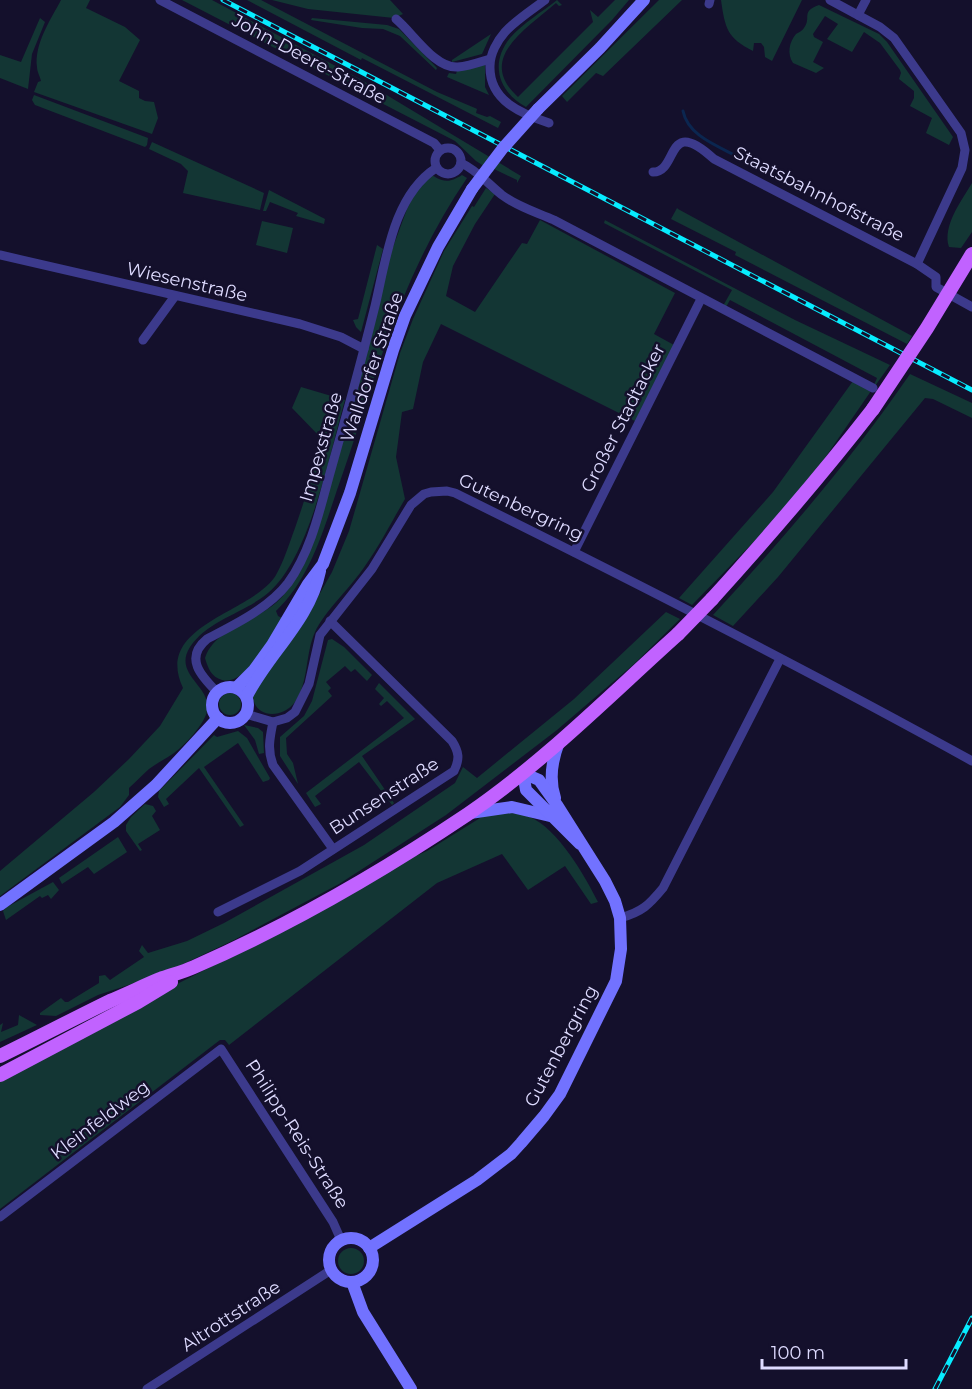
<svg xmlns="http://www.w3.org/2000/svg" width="972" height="1389" viewBox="0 0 972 1389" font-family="Montserrat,sans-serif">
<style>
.green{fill:#133634}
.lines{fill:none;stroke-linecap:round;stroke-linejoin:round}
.stream{stroke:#0b2650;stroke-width:3}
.street{stroke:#3c3a8c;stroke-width:9}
.secondary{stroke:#7272ff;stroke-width:12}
.primary{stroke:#c162ff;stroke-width:14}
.rail-casing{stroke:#07ecff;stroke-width:5}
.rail{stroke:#14102c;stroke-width:3;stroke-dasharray:9;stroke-linecap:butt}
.secondary-bridge{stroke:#7272ff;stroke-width:12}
.primary-bridge{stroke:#c162ff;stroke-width:14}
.labels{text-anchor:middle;stroke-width:5;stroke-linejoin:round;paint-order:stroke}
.street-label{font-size:18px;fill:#dedbff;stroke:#14102c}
</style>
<rect width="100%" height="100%" fill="#14102c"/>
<g class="green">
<path d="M61 0H90L86 8 125 27 140 40 119 81 139 91V98L145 101 154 102 158 118 152 134 34 92 38 82 41 81C40 76 37 72 37 67 34 44 51 19 61 0Z"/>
<polygon points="182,0 212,0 360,79 521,176 517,183 517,180 494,169 493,172 476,161 455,141"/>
<polygon points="247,0 261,0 437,92 475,108 477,109 476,113 487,117 490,116 501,122 498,128 362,58 361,60"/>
<polygon points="272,0 390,0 403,14 394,18 308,9"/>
<path d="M557 0 562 5 559 6 556 3C528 28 475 58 518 97L593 22 590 10 598 17 615 0H629L612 20 526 107C499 92 489 64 510 38 523 23 542 12 557 0Z"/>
<polygon points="659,0 682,0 603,76 596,73 567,102 562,96"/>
<path d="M721 0H802L772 61 765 57 764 47 761 43H754L753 51C727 38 725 28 721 0Z"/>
<path d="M819 5 879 34 887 42 953 137 949 145 926 133 932 118 910 106 914 98V91L899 79 901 73 900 70 880 43 864 32 852 52 827 39 838 24 825 16 813 34 814 37 823 42 813 62 824 68 816 73 793 63C787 54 789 42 796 34 799 32 802 31 804 28 812 17 800 12 819 5Z"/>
<polygon points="40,18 45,22 32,54 28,89 0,78 0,55 21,62"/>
<polygon points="312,18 387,25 399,29 437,68 436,70 400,36 383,29 362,28 311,20"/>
<polygon points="491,34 482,54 452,62 452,60"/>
<polygon points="485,64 485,87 489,95 447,77 449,73 456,74 457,71"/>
<polygon points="34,95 148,138 147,145 145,147 35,105 32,100"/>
<polygon points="152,142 264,193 260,210 183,193 188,171 181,164 149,149"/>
<path d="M426 171C441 181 446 185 462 175L467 178C432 229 405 288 385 346 368 394 354 443 337 490 323 532 309 580 276 611L278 616 284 619C271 637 246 686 222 680 211 677 208 668 205 658 215 628 254 622 277 602 292 588 297 572 306 554L389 258 407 209Z"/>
<path d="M972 183V232L961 248 949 247C942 226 962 200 972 183Z"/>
<path d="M486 188 495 194 475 224 453 266 446 296 475 312 522 243 527 244 540 220 675 293 654 334 674 345 635 421 441 324 423 362 413 409 402 412 396 457 405 499C392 521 380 545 365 566 352 586 324 612 315 632 305 654 309 681 295 702 281 721 249 718 253 689L301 627 332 572 349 531 400 353 413 319 444 251 472 206 474 207Z"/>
<polygon points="269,190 325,219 324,224 296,216 298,213 270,202 266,211 263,211"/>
<polygon points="677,208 678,209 912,336 907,344 735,255 736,252 671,219"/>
<polygon points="601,218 795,320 890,365 875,386 874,385 877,378 730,300 726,307 723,306 732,290 604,223 605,220"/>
<polygon points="262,221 293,228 287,253 256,245"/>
<polygon points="377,245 383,249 361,332 356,327 353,320 358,319"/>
<path d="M910 374 972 403V418L933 399 925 398 778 577 733 626 713 615C783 539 851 460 910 374Z"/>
<polygon points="853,381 871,391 818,468 771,524 692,605 679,598 773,492"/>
<path d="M301 387 345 400C330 452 310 558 268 593 243 614 209 619 190 647 171 677 219 688 205 717 200 728 188 741 179 749 170 757 158 762 149 769 142 775 136 782 129 788V795L120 807 0 896V871L94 792 129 759 160 726 183 688C153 624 252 614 276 575 284 561 289 544 295 528 305 499 314 470 323 440L292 408Z"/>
<polygon points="666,612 680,619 634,664 557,730 446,815 339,884 234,940 162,974 98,995 56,1016 40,1015 40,1013 61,998 65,1002 68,1002 99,983 99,976 105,975 110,980 144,957 139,951 142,945 148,953 187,941 224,923 364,845 455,783 463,767 477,778 574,699"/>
<polygon points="332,639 344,647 372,675 367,681 355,669 351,672 345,666 326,682 331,688 328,691 332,696 286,738 287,754 293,763 298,784 280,756 280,737 304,716 312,701 328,640"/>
<polygon points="379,683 415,719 362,756 394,803 392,805 359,762 315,796 321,804 315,807 306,793 404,718 387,701 381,706 379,704 384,698 375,689"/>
<circle cx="230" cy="704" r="11"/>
<polygon points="244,725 258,728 263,732 264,753 259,754 255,740"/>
<polygon points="238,731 247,738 270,778 269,780 263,782 238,743 204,767 244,825 240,827 199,768 166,799 169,804 164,807 158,797 159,791 214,735 217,737"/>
<polygon points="145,804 153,806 156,811 152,816 160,830 138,844 142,850 140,851 126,831 126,825 131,817"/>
<path d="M493 813C506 813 518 812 530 817 558 829 585 876 598 902L591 904 565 866 528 890 502 854 437 883 229 1045 225 1040H220L0 1209V1081L101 1029 179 983 258 943 400 863 427 851 480 818Z"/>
<polygon points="118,837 127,852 94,874 88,867 62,884 59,878"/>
<polygon points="53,882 59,890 51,899 48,895 42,898 40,896 6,920 3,911 7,907"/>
<polygon points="19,1015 37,1025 0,1042 0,1025 3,1023 1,1032 18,1025"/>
<circle cx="351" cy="1261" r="13"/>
</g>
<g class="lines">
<path class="stream" d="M683 111C688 137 721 147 742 159"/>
<g class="street">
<polyline points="160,0 434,143 440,150"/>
<path d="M545 0C532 10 516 20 505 32 497 41 490 54 490 66 489 101 522 114 549 123"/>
<polyline points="830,0 880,27 894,38 961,133 965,150 962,168 917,264"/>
<polyline points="709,4 710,0"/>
<polyline points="858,15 866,0"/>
<path d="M396 19C413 33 435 69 458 67 469 66 480 62 490 59"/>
<circle cx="448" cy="161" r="13"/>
<path d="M461 163C477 170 488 184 502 195 518 207 536 212 554 220L873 388"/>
<path d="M653 172C679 172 665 114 714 159L917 264 936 277V287L972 307"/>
<polyline points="0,255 300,324 341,337 364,349"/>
<polyline points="143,340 175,296"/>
<polyline points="574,552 701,299"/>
<path d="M217 692C201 676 184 658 207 639 234 625 269 608 288 583 311 551 320 509 330 473 346 417 361 362 375 306 386 260 393 196 436 168"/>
<path d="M246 714 273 722 287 718 295 712 309 684 320 635 372 569 411 505 424 494 431 492 447 491 455 493C629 579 802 667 972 761"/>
<path d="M273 722C270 737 267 750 273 765L333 849"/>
<path d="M218 912 300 871 454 771C460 759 459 752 452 741L330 621"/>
<path d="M620 918C642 912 649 905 663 888L780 659"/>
<polyline points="0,1217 221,1049 333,1222 341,1240"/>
<polyline points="147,1389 331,1270"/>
</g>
<g class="secondary">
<polyline points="538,109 600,48 644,0"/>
<circle cx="230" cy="705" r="18"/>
<polyline points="237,687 254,670 272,645 308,584 323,564 350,493 393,350 405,316 438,247 472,189"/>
<path d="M247 696C269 653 310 620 320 571"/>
<path d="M555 798C549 780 552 760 559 742"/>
<polyline points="470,813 512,807 550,816"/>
<polyline points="0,905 114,822 156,785 218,718"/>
<circle cx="351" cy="1260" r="22"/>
<polyline points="369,1248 477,1180 511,1154 521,1143 544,1116 560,1094 616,981 621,949 620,918 615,901 605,881 557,805 539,780 523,773 526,790 580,844"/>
<polyline points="352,1282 363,1312 411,1389"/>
</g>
<g class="primary">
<path d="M712 599C769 536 821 476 873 409"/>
<path d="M0 1056C37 1038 73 1019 110 1001 127 994 143 986 160 979 171 975 183 972 194 967 288 926 383 871 468 814 544 762 610 695 678 634"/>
<polyline points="0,1075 138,1002 171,982"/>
</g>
<defs>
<g id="rail">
<polyline points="223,0 972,390"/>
<polyline points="935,1389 972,1318"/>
</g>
</defs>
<use href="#rail" class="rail-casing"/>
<use href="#rail" class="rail"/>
<polyline class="secondary-bridge" points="472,189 503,148 538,109"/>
<g class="primary-bridge">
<polyline points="873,409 927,328 972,254"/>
<polyline points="678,634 712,599"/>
</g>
</g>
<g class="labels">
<g class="street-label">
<text transform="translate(309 59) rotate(28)" y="6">John-Deere-Straße</text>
<text transform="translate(819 194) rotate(27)" y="6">Staatsbahnhofstraße</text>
<text transform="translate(187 282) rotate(13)" y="6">Wiesenstraße</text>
<text transform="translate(372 367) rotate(-71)" y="6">Walldorfer Straße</text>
<text transform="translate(623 418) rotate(-63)" y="6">Großer Stadtacker</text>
<text transform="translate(321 447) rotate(-74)" y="6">Impexstraße</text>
<text transform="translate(521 507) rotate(25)" y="6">Gutenbergring</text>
<text transform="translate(384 796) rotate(-33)" y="6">Bunsenstraße</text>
<text transform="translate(561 1046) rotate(-62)" y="6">Gutenbergring</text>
<text transform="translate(100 1120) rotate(-37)" y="6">Kleinfeldweg</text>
<text transform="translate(297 1134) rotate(57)" y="6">Philipp-Reis-Straße</text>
<text transform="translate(231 1316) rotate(-33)" y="6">Altrottstraße</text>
</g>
</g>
<path d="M762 1359v9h144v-9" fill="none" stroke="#dedbff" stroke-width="3"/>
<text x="771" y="1359" font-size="18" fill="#dedbff" stroke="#14102c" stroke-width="4.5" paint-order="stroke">100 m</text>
</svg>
